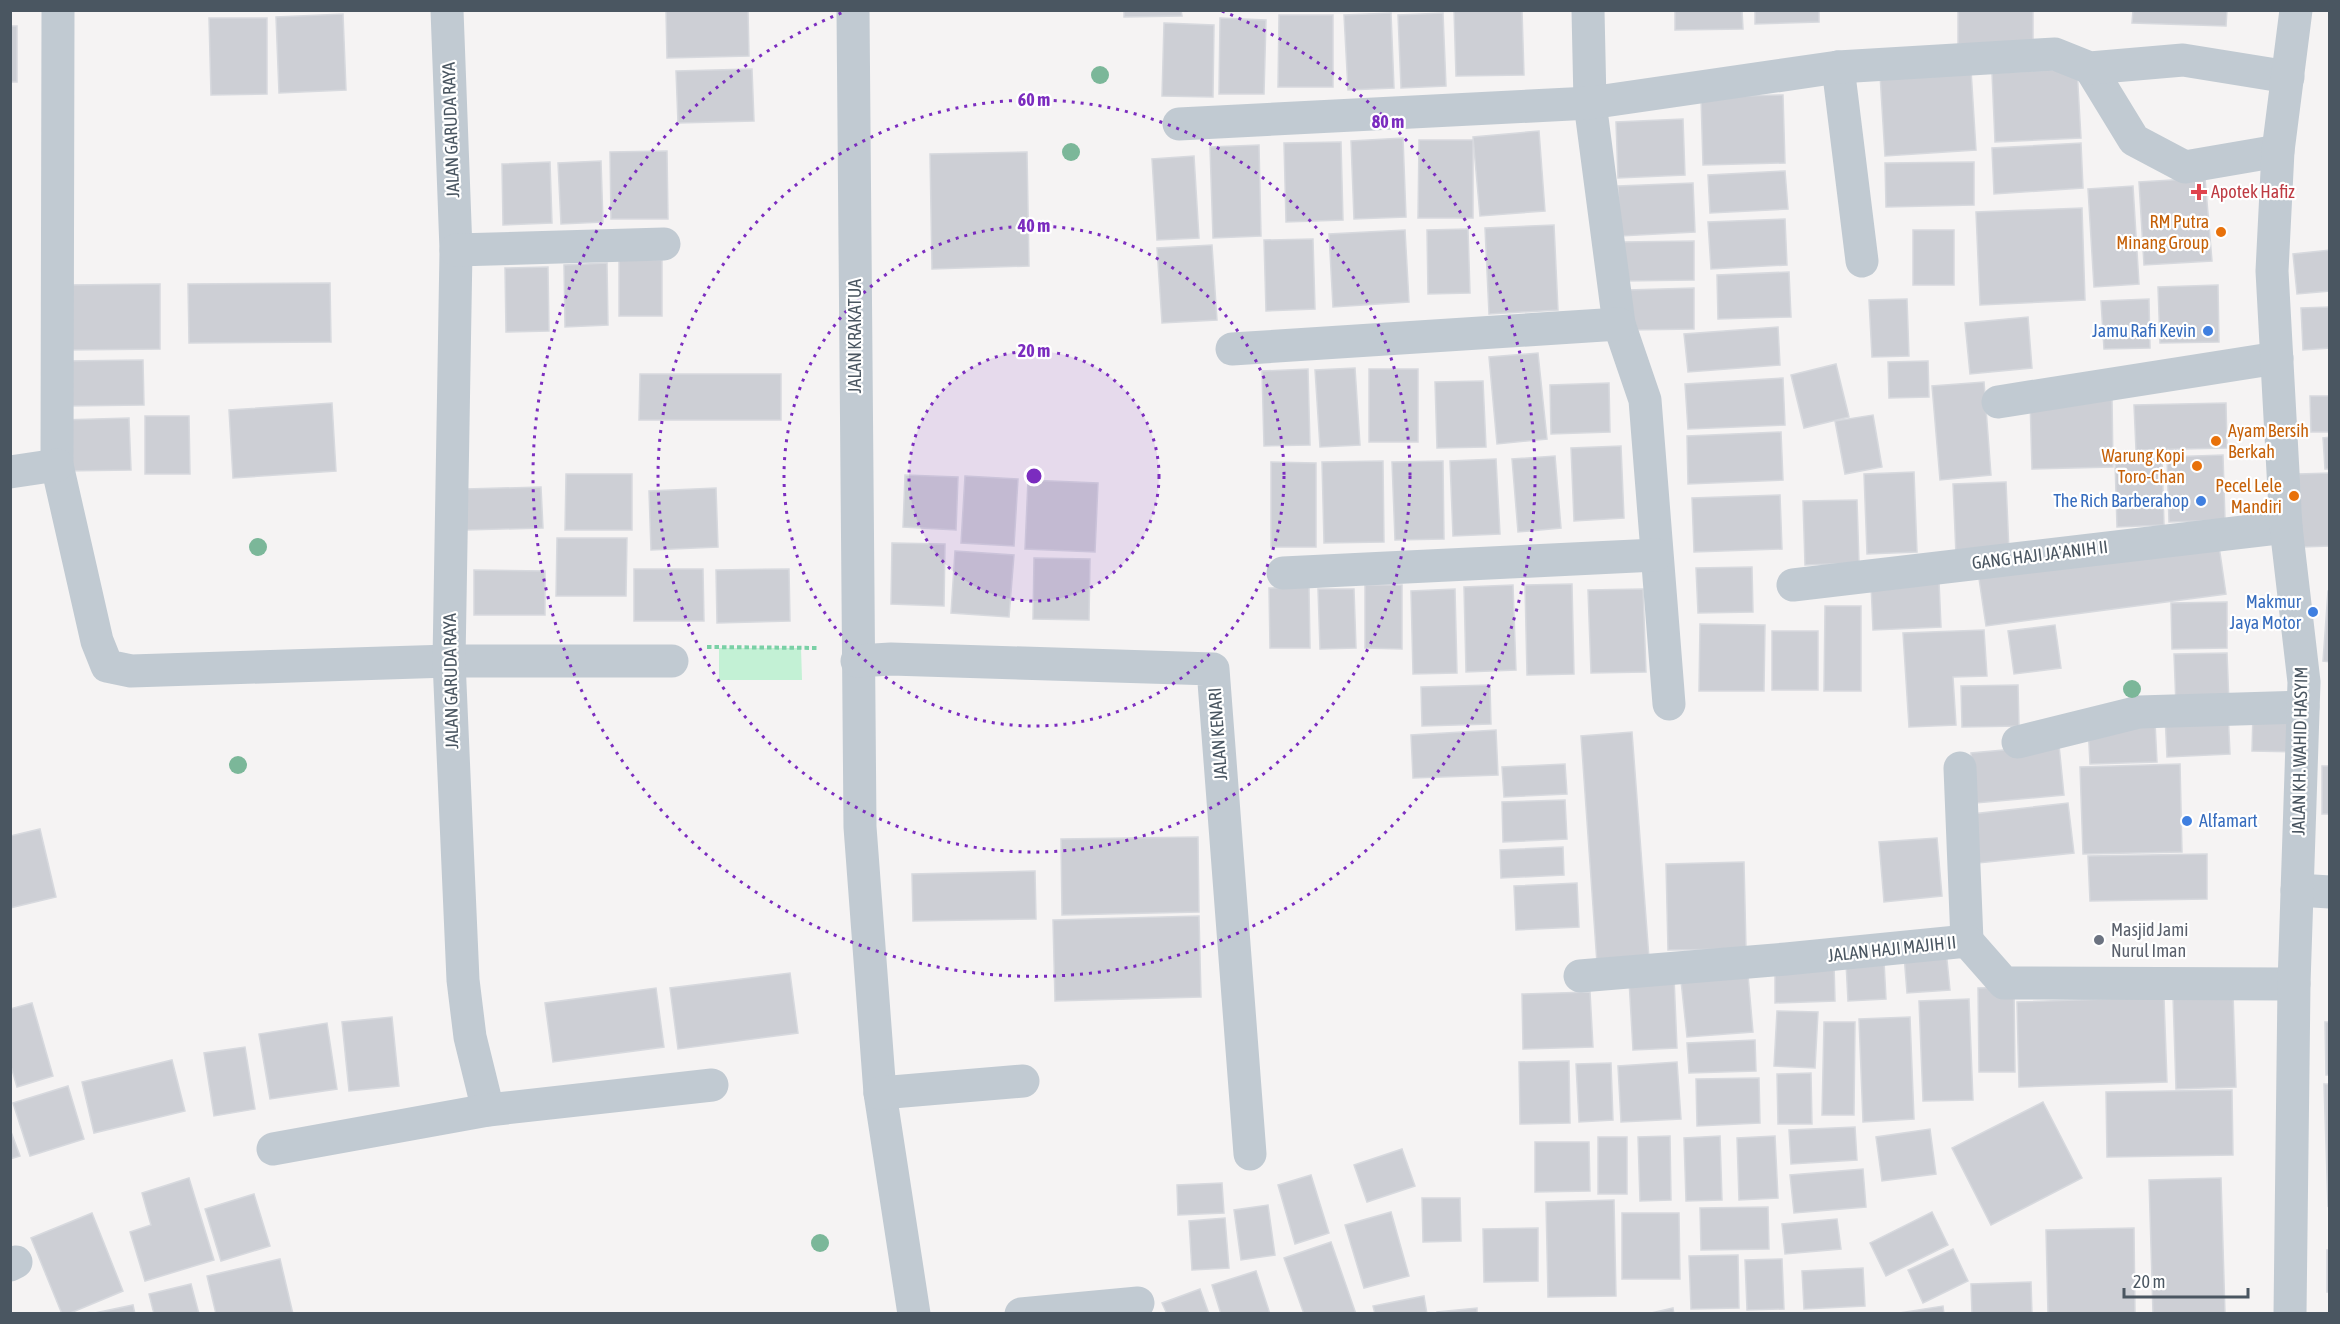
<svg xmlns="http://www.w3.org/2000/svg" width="2340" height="1324" viewBox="0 0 2340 1324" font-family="'Asap Condensed',sans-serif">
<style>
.green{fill:#c3f1d5}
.building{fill:#cdcfd5;stroke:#d7d9de;stroke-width:1.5}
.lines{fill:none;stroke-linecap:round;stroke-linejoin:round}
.path{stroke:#7ad0a6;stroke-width:4;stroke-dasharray:4.5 3;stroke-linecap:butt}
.minor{stroke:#c1cad2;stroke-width:33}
.tree{fill:#7bb799}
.ring{fill:none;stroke:#7b2cbf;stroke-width:3;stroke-dasharray:3 6}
.health-dot{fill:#e0444e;stroke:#fff;stroke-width:2}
.food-dot{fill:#e8710a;stroke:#fff;stroke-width:2}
.shop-dot{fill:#3f7fe0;stroke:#fff;stroke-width:2}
.worship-dot{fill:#6b7280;stroke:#fff;stroke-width:2}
.labels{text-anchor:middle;stroke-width:4.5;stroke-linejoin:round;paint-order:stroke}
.street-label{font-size:18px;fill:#4a5661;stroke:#fff}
.health-label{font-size:18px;fill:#be3a42;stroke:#fff;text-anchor:start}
.food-label{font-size:18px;fill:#c56008;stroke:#fff;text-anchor:end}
.shop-label{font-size:18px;fill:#366cbe;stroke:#fff;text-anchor:end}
.worship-label{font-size:18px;fill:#5b616d;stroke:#fff;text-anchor:start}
.centre{fill:#7b2cbf;stroke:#fff;stroke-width:3}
.ring-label{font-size:18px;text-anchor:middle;font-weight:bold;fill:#7b2cbf;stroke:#fff;stroke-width:4.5;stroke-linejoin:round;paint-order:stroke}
</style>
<rect width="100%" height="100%" fill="#f5f3f3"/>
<polygon class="green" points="719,648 801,648 802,680 719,680"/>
<g class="building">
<polygon points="666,10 748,10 749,56 667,58"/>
<polygon points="1124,10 1181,10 1182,16 1124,17"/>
<polygon points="1454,10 1522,10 1524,75 1456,76"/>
<polygon points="1675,10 1742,10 1743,29 1675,30"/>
<polygon points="1755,10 1819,10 1819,22 1755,24"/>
<rect x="1958" y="10" width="75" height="34"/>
<polygon points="2133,10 2227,10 2226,26 2132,23"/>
<polygon points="1391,13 1394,88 1348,90 1344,15"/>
<polygon points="1443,13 1446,86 1401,88 1398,15"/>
<polygon points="343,14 346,90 279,93 276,17"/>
<polygon points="1279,15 1333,15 1333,87 1278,87"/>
<polygon points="209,18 267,18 267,94 211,95"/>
<polygon points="1220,18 1266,20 1264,94 1219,94"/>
<polygon points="1164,23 1214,25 1213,97 1162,96"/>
<rect x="10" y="26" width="7" height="56"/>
<polygon points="752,69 754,121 678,123 676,71"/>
<polygon points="2077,69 2081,138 1995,142 1992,73"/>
<polygon points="1971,70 1976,150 1885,156 1880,75"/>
<polygon points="1783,95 1785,163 1703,165 1701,97"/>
<polygon points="1683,119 1685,175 1618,178 1616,122"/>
<polygon points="1539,131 1545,211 1480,216 1473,137"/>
<polygon points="1403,138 1406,217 1354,219 1351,141"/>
<polygon points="1419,140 1473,140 1473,218 1418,218"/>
<polygon points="1341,142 1343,220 1286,222 1284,143"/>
<polygon points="2081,143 2083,188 1994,194 1992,148"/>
<polygon points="1259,145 1261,236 1213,238 1210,147"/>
<polygon points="667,151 668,219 611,219 610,152"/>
<polygon points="1027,152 1029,266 932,269 930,154"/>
<polygon points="1194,156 1199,238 1157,240 1152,159"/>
<polygon points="601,161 603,222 561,224 558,163"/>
<polygon points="550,162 552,223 503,225 502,164"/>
<polygon points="1974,162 1974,205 1886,207 1885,163"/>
<polygon points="1785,171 1788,209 1710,213 1708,175"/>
<polygon points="2205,178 2212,261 2144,265 2139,182"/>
<polygon points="1693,183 1695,232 1620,236 1618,186"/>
<polygon points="2133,186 2139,284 2094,287 2088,189"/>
<polygon points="2082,208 2085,300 1980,305 1976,212"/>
<polygon points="1785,219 1787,265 1711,269 1708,222"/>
<polygon points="1554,225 1558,310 1489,314 1485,228"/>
<polygon points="1468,229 1470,293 1428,294 1427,230"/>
<polygon points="1405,230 1409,302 1333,307 1329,234"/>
<rect x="1913" y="230" width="41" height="55"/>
<polygon points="1313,239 1315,309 1266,311 1264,240"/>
<polygon points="1694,241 1694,280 1623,281 1622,242"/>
<polygon points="1212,245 1217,320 1162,323 1157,248"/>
<polygon points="2330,250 2330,291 2297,294 2293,254"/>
<rect x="619" y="260" width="43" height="56"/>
<polygon points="607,263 608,325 565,327 564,265"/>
<polygon points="548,267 549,331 506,332 505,268"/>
<polygon points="1789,272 1791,317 1718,319 1717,275"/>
<polygon points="330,283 331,342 189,343 188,284"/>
<polygon points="160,284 160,349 67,350 66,285"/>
<polygon points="2218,285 2219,342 2160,343 2158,287"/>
<polygon points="1694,288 1694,329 1629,330 1628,290"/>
<polygon points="1907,299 1909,356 1872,357 1869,300"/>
<polygon points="2149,299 2150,348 2104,349 2101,301"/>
<polygon points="2330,307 2330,348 2303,350 2301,308"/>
<polygon points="2028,317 2032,368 1970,374 1965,323"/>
<polygon points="1778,327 1780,365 1688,372 1684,334"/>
<polygon points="1538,353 1547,439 1497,444 1489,357"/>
<polygon points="143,360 144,405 66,406 65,361"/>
<polygon points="1928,361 1929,397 1889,398 1888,362"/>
<polygon points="1836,364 1849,417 1804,428 1791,375"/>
<polygon points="1355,368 1360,445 1320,447 1315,370"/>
<polygon points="1308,369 1310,445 1264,446 1262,371"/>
<rect x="1369" y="369" width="49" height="73"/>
<polygon points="640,374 781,374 781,420 639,420"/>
<polygon points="1783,378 1785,425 1688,429 1685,384"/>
<polygon points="1483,381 1486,447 1437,448 1435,382"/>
<polygon points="1984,382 1991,475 1940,480 1932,386"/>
<polygon points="1609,383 1610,432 1551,434 1550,385"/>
<polygon points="2310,396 2330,396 2330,432 2311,432"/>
<polygon points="2112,397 2113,467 2032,469 2030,399"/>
<polygon points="332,403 336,471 233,478 229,410"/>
<polygon points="2226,403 2227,448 2136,450 2134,405"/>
<polygon points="1873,415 1882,467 1845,474 1835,421"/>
<polygon points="145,416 189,416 190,474 145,474"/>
<polygon points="129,418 131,470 63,471 61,420"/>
<polygon points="1781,432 1783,480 1688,484 1687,436"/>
<polygon points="2330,437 2330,469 2325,469 2323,438"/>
<polygon points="1621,446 1624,518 1574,521 1571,448"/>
<polygon points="2223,455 2225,520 2169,522 2167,457"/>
<polygon points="1555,456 1561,528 1518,532 1512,459"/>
<polygon points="2162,458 2164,525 2117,527 2115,461"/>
<polygon points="1496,459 1500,534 1453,536 1450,461"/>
<polygon points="1383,461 1384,542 1324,543 1322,462"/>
<polygon points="1443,461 1444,539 1395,540 1392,462"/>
<polygon points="1271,462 1316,463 1316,547 1271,547"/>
<polygon points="1914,472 1917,552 1867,554 1864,474"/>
<polygon points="2330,473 2330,546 2302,547 2299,474"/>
<polygon points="566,474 632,474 632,530 565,530"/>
<polygon points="905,475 958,477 956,530 903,527"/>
<polygon points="965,476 1018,479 1014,546 961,543"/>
<polygon points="1028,480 1098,483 1095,552 1025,549"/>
<polygon points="2006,482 2009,552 1956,555 1953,484"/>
<polygon points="541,487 543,528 466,530 466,489"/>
<polygon points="716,488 718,547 651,550 649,491"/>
<polygon points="1780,495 1782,549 1694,552 1692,498"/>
<polygon points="1857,500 1859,563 1805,565 1803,501"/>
<polygon points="557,538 627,538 626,596 556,596"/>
<polygon points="2218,539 2226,594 1986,626 1978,572"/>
<polygon points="892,543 945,544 944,606 891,604"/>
<polygon points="955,551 1014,555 1009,617 951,613"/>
<polygon points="1034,558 1090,559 1089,620 1033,619"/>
<polygon points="1752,567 1753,612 1698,613 1696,568"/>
<polygon points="634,569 703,569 704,621 634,621"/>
<polygon points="789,569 790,621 717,623 716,570"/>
<polygon points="474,570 545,571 545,615 474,615"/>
<polygon points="1939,581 1941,627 1873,630 1871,584"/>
<polygon points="1572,584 1574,674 1527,675 1525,585"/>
<polygon points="1365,585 1402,585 1402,649 1365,648"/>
<polygon points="1513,585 1516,670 1466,672 1464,587"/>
<polygon points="1309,587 1310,648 1270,648 1269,588"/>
<polygon points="1318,589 1354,589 1356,648 1320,649"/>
<polygon points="1455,589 1457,673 1413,674 1411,591"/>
<polygon points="1643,589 1646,672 1591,673 1588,590"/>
<polygon points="2328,591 2330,591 2330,662 2323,661"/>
<polygon points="2227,602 2227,648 2172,649 2171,603"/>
<polygon points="1825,606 1861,606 1861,691 1824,691"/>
<polygon points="1700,624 1765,625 1764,691 1699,691"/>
<polygon points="2055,625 2061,668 2014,674 2008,631"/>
<polygon points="1984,630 1987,676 1953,677 1956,725 1909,727 1903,633"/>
<rect x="1772" y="631" width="46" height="59"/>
<polygon points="2227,653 2229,704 2176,706 2174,654"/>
<polygon points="1490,685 1491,724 1422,726 1421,687"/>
<polygon points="2018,685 2019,726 1962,727 1961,686"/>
<polygon points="2228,711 2230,754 2167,757 2165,715"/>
<polygon points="2253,713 2298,714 2297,752 2252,751"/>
<polygon points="2155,722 2157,762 2090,764 2088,725"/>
<polygon points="1496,730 1498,775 1413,778 1411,735"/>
<polygon points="1632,732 1649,958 1597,963 1581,736"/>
<polygon points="2059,745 2064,795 1976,803 1971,753"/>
<polygon points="1565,764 1567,794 1504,797 1502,767"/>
<polygon points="2180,764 2182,852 2083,854 2080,767"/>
<rect x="2322" y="766" width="8" height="48"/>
<polygon points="1565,800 1567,839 1503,842 1502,802"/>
<polygon points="2068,803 2074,853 1978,863 1972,814"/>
<polygon points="40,829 56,897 10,908 10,836"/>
<polygon points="1198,837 1199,912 1062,915 1061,839"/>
<polygon points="1937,838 1942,896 1884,902 1879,842"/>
<polygon points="1563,847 1564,875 1501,878 1500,850"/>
<polygon points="2207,854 2207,899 2090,901 2088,856"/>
<polygon points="1744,862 1746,949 1668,950 1666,864"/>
<polygon points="1035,871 1036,919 913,921 912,874"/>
<polygon points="1577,883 1579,927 1516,930 1514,886"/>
<polygon points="1199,916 1201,997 1055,1001 1053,920"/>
<polygon points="1946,950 1950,990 1907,993 1904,955"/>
<polygon points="1884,961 1886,999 1848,1001 1846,963"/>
<polygon points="1834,963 1835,1001 1775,1003 1775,964"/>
<polygon points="790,973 798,1033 678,1049 670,988"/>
<polygon points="1748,975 1753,1032 1687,1037 1681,981"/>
<polygon points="1674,977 1677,1048 1633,1050 1629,980"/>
<polygon points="2014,987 2015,1072 1979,1072 1978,988"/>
<polygon points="656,988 664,1047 553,1062 545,1003"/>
<polygon points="1590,992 1593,1047 1523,1049 1522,994"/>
<polygon points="2233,993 2236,1087 2176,1089 2173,996"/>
<polygon points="2164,997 2167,1082 2019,1087 2017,1002"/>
<polygon points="1969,999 1973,1100 1923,1101 1919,1001"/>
<polygon points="32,1003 53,1076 17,1087 10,1063 10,1009"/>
<polygon points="1777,1011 1818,1012 1815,1068 1774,1066"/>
<polygon points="392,1017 399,1086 349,1091 342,1022"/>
<polygon points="1910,1017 1914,1119 1863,1122 1859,1019"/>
<polygon points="1824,1022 1855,1022 1854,1115 1822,1115"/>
<polygon points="2325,1022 2330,1022 2330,1075 2326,1075"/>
<polygon points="327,1023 337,1089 270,1099 259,1034"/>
<polygon points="1755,1040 1756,1071 1689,1073 1687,1043"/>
<polygon points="245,1047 255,1109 214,1116 204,1053"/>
<polygon points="172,1060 185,1111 94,1133 82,1082"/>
<polygon points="1569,1061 1570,1123 1520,1124 1519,1062"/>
<polygon points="1677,1062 1681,1119 1621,1122 1618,1066"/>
<polygon points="1611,1063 1613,1120 1579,1122 1576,1064"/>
<polygon points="1811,1073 1812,1124 1778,1124 1777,1074"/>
<polygon points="1759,1078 1760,1123 1697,1126 1696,1079"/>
<polygon points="2324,1084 2330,1084 2330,1205 2328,1206"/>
<polygon points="68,1086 84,1139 30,1156 13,1103"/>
<polygon points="2232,1090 2233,1155 2107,1157 2106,1092"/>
<polygon points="2043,1102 2082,1178 1991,1225 1952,1148"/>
<polygon points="1855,1127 1857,1160 1791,1164 1789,1130"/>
<polygon points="10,1129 20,1156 10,1159"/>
<polygon points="1930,1129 1936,1174 1882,1181 1876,1137"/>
<polygon points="1670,1136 1671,1200 1640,1201 1638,1137"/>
<polygon points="1720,1136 1722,1200 1686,1201 1684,1138"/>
<polygon points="1775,1136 1778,1198 1739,1200 1737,1138"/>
<rect x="1598" y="1137" width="29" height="57"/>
<polygon points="1535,1142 1589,1142 1590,1191 1535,1192"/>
<polygon points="1402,1149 1415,1186 1367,1202 1354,1165"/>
<polygon points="1863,1169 1866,1207 1794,1213 1790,1175"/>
<polygon points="1311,1175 1329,1233 1295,1244 1278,1185"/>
<polygon points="189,1178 214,1260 145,1281 130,1232 151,1225 142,1193"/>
<polygon points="2221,1178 2225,1314 2153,1314 2149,1180"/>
<polygon points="1222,1183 1224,1213 1178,1215 1177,1185"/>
<polygon points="254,1194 270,1246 221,1261 205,1209"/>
<polygon points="1422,1198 1460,1198 1461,1241 1423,1242"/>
<polygon points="1614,1200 1616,1296 1548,1297 1546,1202"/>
<polygon points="1268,1205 1275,1255 1241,1260 1234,1210"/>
<polygon points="1768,1207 1769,1249 1701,1250 1700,1208"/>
<polygon points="1391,1212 1409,1276 1364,1288 1345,1225"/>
<polygon points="1932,1212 1948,1245 1886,1276 1870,1243"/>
<polygon points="92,1213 123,1291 68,1314 62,1314 31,1238"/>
<polygon points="1622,1213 1679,1213 1680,1279 1622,1279"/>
<polygon points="1225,1218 1229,1268 1192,1270 1189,1221"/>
<polygon points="1837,1219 1841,1249 1785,1254 1782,1224"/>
<polygon points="1538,1228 1538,1281 1484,1282 1483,1229"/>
<polygon points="2134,1228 2135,1314 2048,1314 2046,1230"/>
<polygon points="1331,1242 1356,1314 1304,1314 1284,1258"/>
<polygon points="1953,1249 1968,1281 1923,1303 1908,1270"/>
<rect x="2327" y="1250" width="3" height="42"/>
<polygon points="1738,1255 1739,1308 1691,1309 1689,1256"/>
<polygon points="280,1259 293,1314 216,1314 207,1276"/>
<polygon points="1782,1259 1784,1309 1747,1310 1745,1260"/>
<polygon points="1863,1268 1865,1306 1804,1309 1802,1271"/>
<polygon points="1256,1271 1270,1314 1221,1314 1212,1285"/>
<polygon points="2031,1282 2032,1314 1972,1314 1971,1284"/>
<polygon points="191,1284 199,1314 154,1314 149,1294"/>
<polygon points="1200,1289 1209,1314 1167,1314 1162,1303"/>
<polygon points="1424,1296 1427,1314 1375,1314 1373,1306"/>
<polygon points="133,1305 135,1314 90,1314"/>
<polygon points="1943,1306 1944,1314 1893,1314"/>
<polygon points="1477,1308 1477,1314 1437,1314 1437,1312"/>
<polygon points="1673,1308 1674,1314 1647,1314"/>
</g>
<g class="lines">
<polyline class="path" points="707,647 819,648"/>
<g class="minor">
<polyline points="58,10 57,465 97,641 107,666 131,671 449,661 672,661"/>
<polyline points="447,10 456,250 449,661 463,980 470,1037 488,1110"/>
<polyline points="853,10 860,827 880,1093 914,1314"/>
<polyline points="1588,10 1590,103 1619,324 1645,400 1669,704"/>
<polyline points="1838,67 1862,261"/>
<polyline points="2090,68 2134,140 2185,167 2278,151"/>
<polyline points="1179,124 1590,103 1838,67 2055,54 2090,68 2183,60 2288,77"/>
<polyline points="456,250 664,244"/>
<polyline points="1232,349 1619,324"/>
<polyline points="1998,402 2277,358"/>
<polyline points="10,472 57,465"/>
<polyline points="1283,573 1656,555"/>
<polyline points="1793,585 2286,527"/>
<polyline points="857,661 891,659 1213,669 1250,1154"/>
<polyline points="2018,742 2139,712 2303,707"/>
<polyline points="1960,768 1967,941"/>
<polyline points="2297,890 2330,892"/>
<polyline points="1580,976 1786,959 1967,941 2004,983 2294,984"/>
<polyline points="880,1093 1023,1081"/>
<polyline points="273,1149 488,1110 712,1085"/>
<polyline points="10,1265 16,1262"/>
<polyline points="1021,1314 1138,1303"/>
<polyline points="2290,1314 2294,984 2304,682 2286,527 2272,271 2278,151 2296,10"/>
</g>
</g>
<g class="tree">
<circle cx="1100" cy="75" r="9"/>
<circle cx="1071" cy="152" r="9"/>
<circle cx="258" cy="547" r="9"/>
<circle cx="2132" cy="689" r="9"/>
<circle cx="238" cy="765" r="9"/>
<circle cx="820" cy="1243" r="9"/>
</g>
<circle cx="1034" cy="476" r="125" fill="#7b2cbf" fill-opacity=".12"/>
<g class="ring">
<circle cx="1034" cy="476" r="125"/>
<circle cx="1034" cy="476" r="250"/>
<circle cx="1034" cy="476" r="376"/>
<path d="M1222 11A501 501 0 1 1 846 11"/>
</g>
<path class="health-dot" d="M2196 183h6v6h6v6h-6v6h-6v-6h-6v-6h6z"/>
<g class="food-dot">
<circle cx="2221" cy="232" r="6"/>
<circle cx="2216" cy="441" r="6"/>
<circle cx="2197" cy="466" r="6"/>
<circle cx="2294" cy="496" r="6"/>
</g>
<g class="shop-dot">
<circle cx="2208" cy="331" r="6"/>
<circle cx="2201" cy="501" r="6"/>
<circle cx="2313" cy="612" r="6"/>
<circle cx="2187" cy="821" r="6"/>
</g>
<circle class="worship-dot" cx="2099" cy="940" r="6"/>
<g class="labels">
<g class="street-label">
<text transform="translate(451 130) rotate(-92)" y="6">JALAN GARUDA RAYA</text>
<text transform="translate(855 336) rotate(-90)" y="6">JALAN KRAKATUA</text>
<text transform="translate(2040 555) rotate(-7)" y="6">GANG HAJI JA'ANIH II</text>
<text transform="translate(451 681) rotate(-91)" y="6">JALAN GARUDA RAYA</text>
<text transform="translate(1218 734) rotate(-94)" y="6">JALAN KENARI</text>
<text transform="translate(2300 751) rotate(-89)" y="6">JALAN KH. WAHID HASYIM</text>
<text transform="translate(1892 949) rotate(-6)" y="6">JALAN HAJI MAJIH II</text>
</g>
<g class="health-label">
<text x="2211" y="198">Apotek Hafiz</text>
</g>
<g class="food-label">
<text x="2209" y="228">RM Putra<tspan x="2209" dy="21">Minang Group</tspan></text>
<text x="2228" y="437" text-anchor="start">Ayam Bersih<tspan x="2228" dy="21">Berkah</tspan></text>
<text x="2185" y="462">Warung Kopi<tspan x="2185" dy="21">Toro-Chan</tspan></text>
<text x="2282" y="492">Pecel Lele<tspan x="2282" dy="21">Mandiri</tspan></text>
</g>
<g class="shop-label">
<text x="2196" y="337">Jamu Rafi Kevin</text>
<text x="2189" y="507">The Rich Barberahop</text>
<text x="2301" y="608">Makmur<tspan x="2301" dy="21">Jaya Motor</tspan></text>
<text x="2199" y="827" text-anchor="start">Alfamart</text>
</g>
<g class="worship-label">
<text x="2111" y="936">Masjid Jami<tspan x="2111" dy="21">Nurul Iman</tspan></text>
</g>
</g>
<circle cx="1034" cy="476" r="9" class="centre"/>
<g class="ring-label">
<text x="1034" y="106">60 m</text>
<text x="1388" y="128">80 m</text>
<text x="1034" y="232">40 m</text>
<text x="1034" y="357">20 m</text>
</g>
<rect width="2340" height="1324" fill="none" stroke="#4a5661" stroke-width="24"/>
<path d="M2124 1288v9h124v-9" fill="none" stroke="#4a5661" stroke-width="3"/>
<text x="2133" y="1288" font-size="18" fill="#4a5661" stroke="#ffffff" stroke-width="4.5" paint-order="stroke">20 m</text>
</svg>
